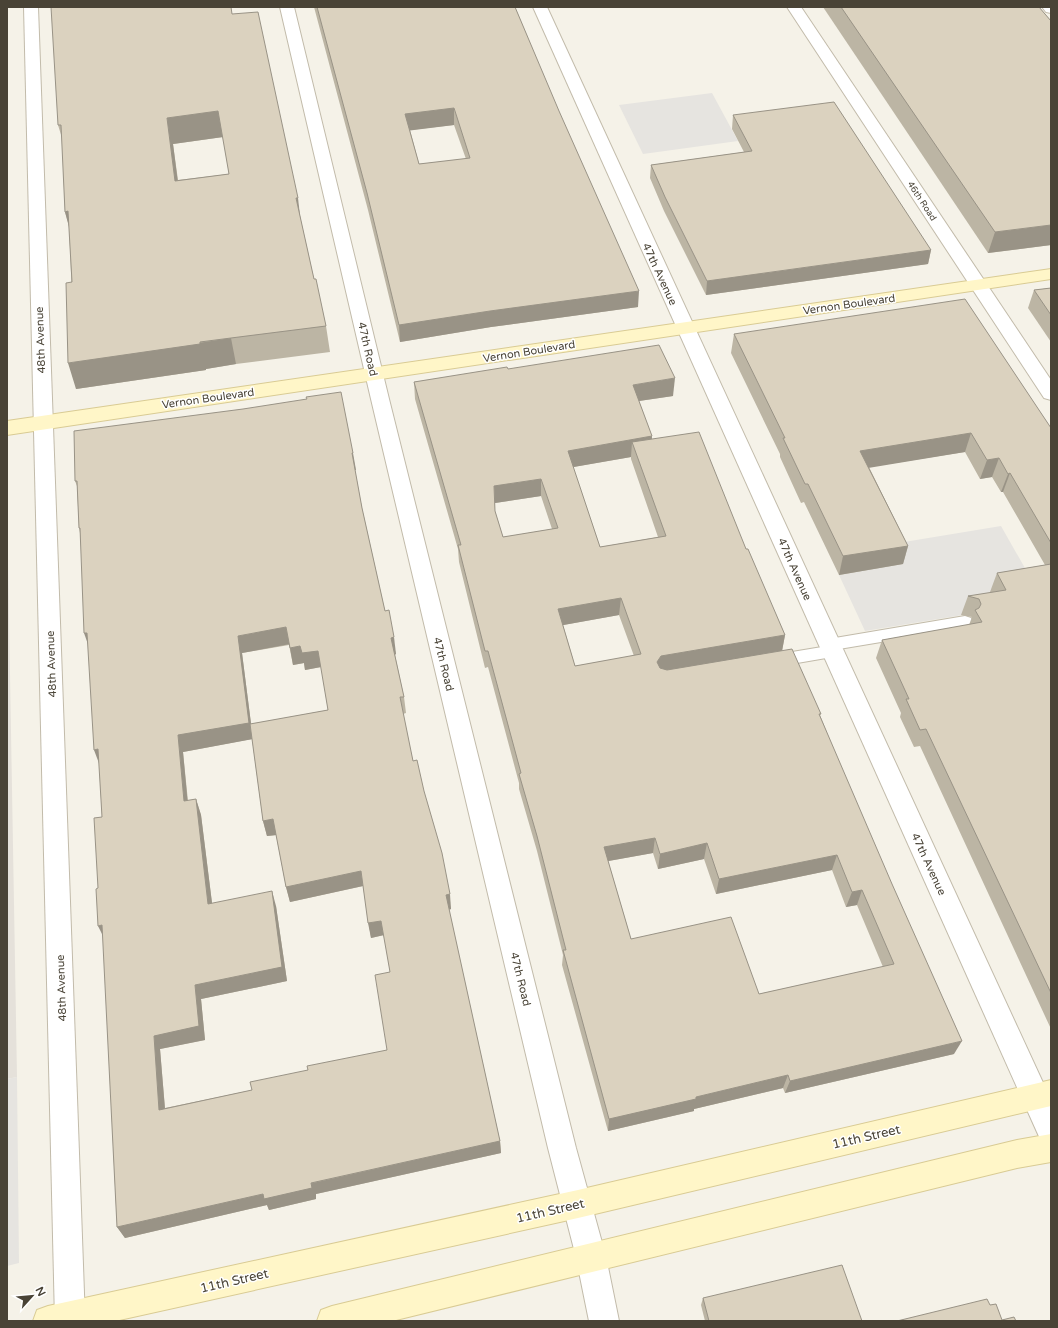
<svg xmlns="http://www.w3.org/2000/svg" width="1058" height="1328" viewBox="0 0 1058 1328" font-family="'Varela Round',sans-serif">
<style>
.industrial{fill:#e5e1da}
.parking{fill:#e6e4e0}
.lines{fill:none;stroke-linecap:round;stroke-linejoin:round}
.service-casing{stroke:#c2bbaa;stroke-width:2}
.minor-casing{stroke:#c2bbaa;stroke-width:2}
.secondary-casing{stroke:#d9cb94;stroke-width:2}
.service{fill:#fff;fill-rule:evenodd}
.minor{fill:#fff;fill-rule:evenodd}
.secondary{fill:#fff6c8;fill-rule:evenodd}
.wall{fill:#bcb5a4;fill-rule:evenodd}
.shaded-wall{fill:#999386}
.building{fill:#dbd2bf;stroke:#999386;fill-rule:evenodd}
.labels{text-anchor:middle;stroke-width:3;stroke-linejoin:round;paint-order:stroke}
.far-street-label{font-size:9px;fill:#494336;stroke:#fff}
.street-label{font-size:11px;fill:#494336;stroke:#fff}
.near-street-label{font-size:13px;fill:#494336;stroke:#fff}
</style>
<rect width="100%" height="100%" fill="#f5f2e8"/>
<polygon class="industrial" points="8,558 17,1077 7,1079 7,559"/>
<g class="parking">
<polygon points="712,93 738,141 643,154 619,105"/>
<polygon points="1001,526 1034,584 990,592 999,609 865,631 839,575 902,564 892,544"/>
<polygon points="17,1077 19,1263 7,1266 7,1079"/>
</g>
<g class="lines">
<defs>
<polygon id="service" points="965,616 971,618 973,622 971,626 965,628 839,649 838,655 832,657 774,667 768,665 766,661 768,657 774,655 822,647 823,641 829,639"/>
<g id="minor">
<polygon points="24,7 38,7 85,1321 55,1321"/>
<polygon points="280,7 294,7 389,399 576,1148 606,1257 619,1321 589,1321 576,1257 548,1148 371,399"/>
<polygon points="533,7 547,7 1051,1100 1051,1145 1041,1141"/>
<polygon points="787,7 801,7 1051,380 1051,400 1044,398"/>
<polygon points="1042,7 1051,7 1051,13 1046,12"/>
</g>
<g id="secondary">
<polygon points="1051,269 1051,279 7,435 7,421"/>
<polygon points="1051,1080 1051,1106 578,1218 115,1321 33,1321 37,1310 48,1306 578,1190"/>
<polygon points="1051,1134 1051,1162 1017,1168 392,1321 317,1321 321,1310 332,1306 1017,1140"/>
</g>
</defs>
<use href="#service" class="service-casing"/>
<use href="#minor" class="minor-casing"/>
<use href="#secondary" class="secondary-casing"/>
<use href="#service" class="service"/>
<use href="#minor" class="minor"/>
<use href="#secondary" class="secondary"/>
</g>
<g class="wall">
<path d="M314 7H515L638 307 491 327 400 342 368 210ZM454 125 466 159 419 164 410 130Z"/>
<polygon points="823,7 1039,7 1051,21 1051,245 988,253"/>
<path d="M232 14 300 216 314 279 326 326 330 352 236 364 206 369V370L76 389 69 226 65 212 62 138 58 125ZM223 137 229 174 178 180 173 144Z"/>
<polygon points="733,115 931,250 928,264 706,295 664,211 650,178 651,165 744,152 732,129"/>
<polygon points="1051,288 1051,342 1028,308 1034,290"/>
<polygon points="734,334 1051,428 1051,1029 920,746 914,747 900,717 901,713 876,658 882,640 969,625 972,617 961,615 968,596 990,593 990,592 997,573 1045,565 1003,492 1001,492 992,477 980,479 965,452 869,467 908,546 903,564 839,575 804,502 801,503 780,457 780,454 731,353"/>
<path d="M508 369 673 396 639 401 652 439 746 549 785 635 782 651 821 714 820 715 954 1054 785 1093 783 1088 694 1109V1111L608 1131 562 965 563 955 537 851 519 789V783L488 667 485 668 459 562 458 549 415 399 414 382ZM631 457V459L658 537 600 547 573 467ZM541 496 552 529 503 537 495 511V503ZM619 615 634 656 575 666 563 625ZM653 853 658 869 704 859 716 894 832 870 846 907 857 905 883 967 759 994 631 939 608 861Z"/>
<path d="M355 470 362 508 385 611 396 654 395 655 404 697 406 713 403 714 413 761 451 909 449 910 500 1141 501 1153 316 1194V1199L269 1210 267 1205 125 1238 117 1227 103 934 98 888 102 817 99 762 88 644 80 533 79 528 77 486 75 481ZM289 645 293 665 304 663 305 670 321 667 328 710 251 724 242 653ZM252 739 263 821 267 836 276 835 286 887 290 902 363 886 371 938 384 935 390 972 387 1050 308 1070 252 1090 165 1108 160 1049 205 1040 201 999 287 981 276 906 212 903 201 815 196 799 188 801 183 752Z"/>
<polygon points="703,1298 862,1321 705,1321 701,1305"/>
</g>
<g class="shaded-wall">
<polygon points="454,108 454,125 406,131 405,114"/>
<polygon points="218,111 223,137 173,144 181,207 175,181 167,118"/>
<polygon points="296,198 298,198 301,224"/>
<polygon points="68,211 72,238 65,212"/>
<polygon points="1051,225 1051,245 988,253 995,232"/>
<polygon points="931,250 928,264 706,295 707,281"/>
<polygon points="639,291 638,307 491,327 400,342 399,325 490,311"/>
<polygon points="231,338 236,364 206,369 206,370 76,389 68,363"/>
<polygon points="675,378 673,396 632,402 633,385"/>
<polygon points="971,433 965,452 856,470 860,451"/>
<polygon points="652,436 651,453 632,442 631,457 568,468 568,451"/>
<polygon points="352,453 353,453 356,470 354,470"/>
<polygon points="999,458 992,477 980,479 987,460"/>
<polygon points="1010,473 1003,492 1001,492 1008,474"/>
<polygon points="541,479 541,496 495,503 494,486"/>
<polygon points="908,546 903,564 839,575 843,556"/>
<polygon points="621,598 619,615 558,626 558,609"/>
<polygon points="286,627 290,644 242,653 253,739 183,752 189,817 184,801 178,735 238,636"/>
<polygon points="84,633 87,633 90,650"/>
<polygon points="785,635 782,651 659,673 657,662 661,656"/>
<polygon points="394,637 396,654 393,655 391,638"/>
<polygon points="300,646 318,651 321,667 305,670 304,663 293,665 290,648"/>
<polygon points="98,749 100,766 94,750"/>
<polygon points="196,799 201,815 214,919 208,904"/>
<polygon points="273,819 277,835 267,836 263,821"/>
<polygon points="655,838 653,853 603,862 604,847"/>
<polygon points="707,843 704,859 658,869 660,854"/>
<polygon points="837,855 832,870 716,894 719,879"/>
<polygon points="361,871 363,886 290,902 286,887"/>
<polygon points="862,890 857,905 846,907 852,892"/>
<polygon points="272,891 276,906 287,981 201,999 205,1040 160,1049 166,1122 159,1110 154,1036"/>
<polygon points="450,894 451,909 447,910 446,895"/>
<polygon points="381,921 384,935 371,938 368,923"/>
<polygon points="102,925 105,940 98,926"/>
<polygon points="962,1041 954,1054 785,1093 790,1081"/>
<polygon points="788,1075 783,1088 694,1109 694,1111 608,1131 609,1119 696,1097"/>
<polygon points="500,1141 501,1153 316,1194 316,1199 269,1210 267,1205 125,1238 117,1227"/>
</g>
<g class="building">
<path d="M51 7H231L232 14 258 12 298 198H296L314 279H316L326 326 231 338 200 342V344L68 363 66 283 72 282 68 211 65 212 61 125H58ZM218 111 229 174 175 181 167 118Z"/>
<path d="M317 7H515L559 111 639 291 490 311 399 325 367 193ZM454 108 470 158 419 164 405 114Z"/>
<polygon points="841,7 1039,7 1051,21 1051,225 995,232"/>
<polygon points="834,102 931,250 707,281 665,197 651,165 752,151 733,115"/>
<polygon points="1051,288 1051,315 1034,290"/>
<polygon points="965,299 1051,428 1051,543 1010,473 1008,474 999,458 987,460 971,433 860,451 908,546 843,556 808,484 805,484 783,438 785,438 734,334"/>
<path d="M659 345 675 378 633 385 652 436 568 451 600 547 666 536 632 442 699 432 746 549H748L785 635 661 656 657 662 660 668 667 670 792 649 821 714H819L892 884 962 1041 790 1081 788 1075 696 1097V1099L609 1119 563 950H566L537 836 519 774 521 773 488 651H485L458 545H461L414 382 507 367 508 369ZM541 479 558 528 503 537 495 511 494 486ZM621 598 641 654 575 666 558 609ZM655 838 660 854 707 843 719 879 837 855 852 892 862 890 894 964 759 994 731 917 631 939 604 847Z"/>
<path d="M341 392 353 453H352L362 508 385 611 389 610 394 637 391 638 404 697H400L413 761 417 760 424 791 442 853 450 894 446 895 500 1141 311 1183 312 1188 264 1199 263 1194 117 1227 102 925 98 926 96 889 98 888 94 818 102 817 98 749 94 750 87 633H84L80 528H79L77 481H75L74 431 243 409 307 399 306 397ZM286 627 290 648 300 646 302 653 318 651 328 710 250 724 263 821 273 819 286 887 361 871 368 923 381 921 390 972 375 975 387 1050 307 1066 308 1070 250 1082 252 1090 159 1110 154 1036 199 1026 195 985 282 967 272 891 208 904 196 799 184 801 178 735 249 723 238 636Z"/>
<polygon points="1051,564 1051,993 926,729 920,730 906,699 909,699 882,640 982,622 975,610 979,608 981,604 979,599 968,596 1006,590 997,573"/>
<polygon points="842,1265 862,1321 709,1321 703,1298"/>
<polygon points="987,1299 990,1305 996,1304 1002,1320 1014,1317 1016,1321 897,1321"/>
</g>
<g class="labels">
<g class="far-street-label">
<text transform="translate(922 201) rotate(57)" y="3">46th Road</text>
</g>
<g class="street-label">
<text transform="translate(660 274) rotate(65)" y="4">47th Avenue</text>
<text transform="translate(849 304) rotate(-8)" y="4">Vernon Boulevard</text>
<text transform="translate(40 340) rotate(-92)" y="4">48th Avenue</text>
<text transform="translate(368 349) rotate(77)" y="4">47th Road</text>
<text transform="translate(529 351) rotate(-9)" y="4">Vernon Boulevard</text>
<text transform="translate(208 398) rotate(-8)" y="4">Vernon Boulevard</text>
<text transform="translate(795 569) rotate(66)" y="4">47th Avenue</text>
<text transform="translate(51 664) rotate(-92)" y="4">48th Avenue</text>
<text transform="translate(444 664) rotate(76)" y="4">47th Road</text>
<text transform="translate(929 864) rotate(65)" y="4">47th Avenue</text>
<text transform="translate(521 979) rotate(76)" y="4">47th Road</text>
<text transform="translate(61 988) rotate(-92)" y="4">48th Avenue</text>
</g>
<g class="near-street-label">
<text transform="translate(866 1136) rotate(-13)" y="5">11th Street</text>
<text transform="translate(550 1210) rotate(-13)" y="5">11th Street</text>
<text transform="translate(234 1280) rotate(-13)" y="5">11th Street</text>
</g>
</g>
<rect width="1058" height="1328" fill="none" stroke="#494336" stroke-width="16"/>
<g transform="translate(32 1296) rotate(63)" stroke="#ffffff" stroke-width="3" paint-order="stroke">
<path d="M0-3L7 15L0 10L-7 15Z" fill="#494336"/>
<text y="-6" font-size="11" font-weight="bold" text-anchor="middle" fill="#494336">N</text>
</g>
</svg>
